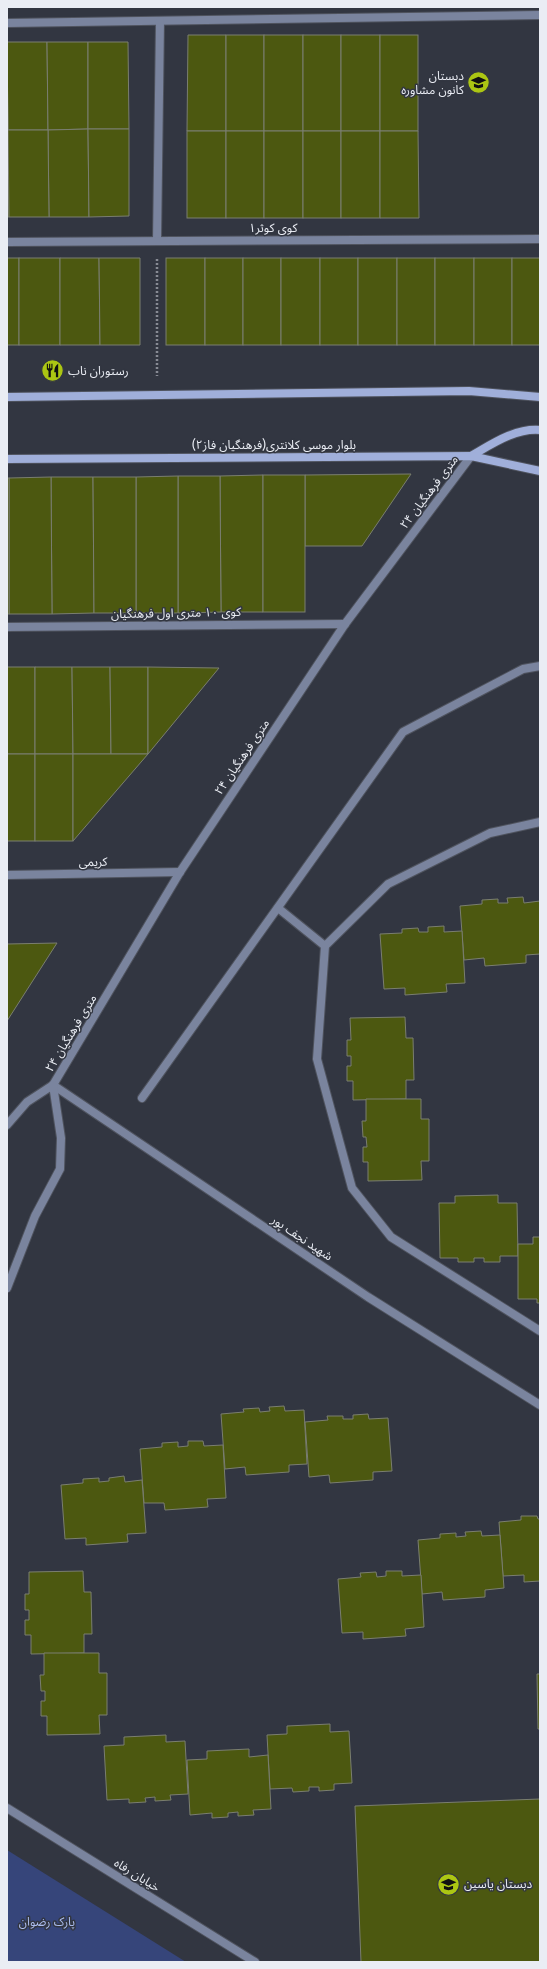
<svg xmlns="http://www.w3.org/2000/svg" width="547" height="1969" viewBox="0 0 547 1969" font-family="'Fira Sans','Noto Sans Arabic',sans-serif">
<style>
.green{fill:#36457a}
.building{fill:#4c5810;stroke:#7a7e70}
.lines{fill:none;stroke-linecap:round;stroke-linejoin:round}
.minor-casing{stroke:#4f535e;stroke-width:10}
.tertiary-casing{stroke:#4f535e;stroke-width:10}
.secondary-casing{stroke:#4f535e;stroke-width:10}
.path{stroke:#878a94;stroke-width:2.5;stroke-dasharray:2 2;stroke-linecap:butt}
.minor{stroke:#7a849e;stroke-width:8}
.tertiary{stroke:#7a849e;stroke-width:8}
.secondary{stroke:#a0afda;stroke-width:8}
.labels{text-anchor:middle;stroke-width:3;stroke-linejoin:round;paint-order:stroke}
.poi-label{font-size:12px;fill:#eaedf4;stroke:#323641;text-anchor:start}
.street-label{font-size:12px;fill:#eaedf4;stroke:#323641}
.park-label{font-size:12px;fill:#acbdef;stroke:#323641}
</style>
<rect width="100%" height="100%" fill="#323641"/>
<polygon class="green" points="7,1850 186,1962 7,1962"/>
<g class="building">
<polygon points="188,35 226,35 226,131 187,131"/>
<rect x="226" y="35" width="38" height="96"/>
<rect x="264" y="35" width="39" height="96"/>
<rect x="303" y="35" width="38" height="96"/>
<rect x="341" y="35" width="39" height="96"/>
<rect x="380" y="35" width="38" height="96"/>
<polygon points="7,42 47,42 48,130 8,130"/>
<polygon points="7,42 8,130 7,130"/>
<polygon points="47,42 88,42 88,129 48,130"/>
<polygon points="88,42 128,42 129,129 88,129"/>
<polygon points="88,129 89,217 49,217 48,130"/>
<polygon points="88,129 129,129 129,216 89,217"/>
<polygon points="7,130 9,217 7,217"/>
<polygon points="8,130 48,130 49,217 9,217"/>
<rect x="187" y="131" width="39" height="87"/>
<rect x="226" y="131" width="38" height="87"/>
<rect x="264" y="131" width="39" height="87"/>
<rect x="303" y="131" width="38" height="87"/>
<rect x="341" y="131" width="39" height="87"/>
<polygon points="380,131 418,131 419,218 380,218"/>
<rect x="7" y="258" width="12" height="87"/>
<rect x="19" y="258" width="41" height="87"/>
<polygon points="60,258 99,258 100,345 60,345"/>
<polygon points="99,258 140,258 140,345 100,345"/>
<rect x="166" y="258" width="39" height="87"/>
<rect x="205" y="258" width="38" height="87"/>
<rect x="243" y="258" width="38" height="87"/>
<rect x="281" y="258" width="39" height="87"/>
<rect x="320" y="258" width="38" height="87"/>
<rect x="358" y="258" width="39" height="87"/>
<rect x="397" y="258" width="38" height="87"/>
<rect x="435" y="258" width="39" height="87"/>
<rect x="474" y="258" width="38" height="87"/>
<rect x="512" y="258" width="28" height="87"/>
<polygon points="411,474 362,546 305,546 305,475"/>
<polygon points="263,475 263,612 221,612 220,476"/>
<rect x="263" y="475" width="42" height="137"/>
<polygon points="178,476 220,476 221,612 178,613"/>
<polygon points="178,476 178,613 136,613 136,477"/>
<polygon points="51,477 93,477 94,613 52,614"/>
<polygon points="51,477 52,614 9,614 9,478"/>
<polygon points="93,477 136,477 136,613 94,613"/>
<rect x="7" y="478" width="2" height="136"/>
<rect x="7" y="667" width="28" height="87"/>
<polygon points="35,667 72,667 73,754 35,754"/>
<polygon points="72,667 110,667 111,754 73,754"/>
<polygon points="110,667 148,667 148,754 111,754"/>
<polygon points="148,667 219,668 148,754"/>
<rect x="7" y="754" width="28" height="87"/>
<rect x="35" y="754" width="38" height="87"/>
<polygon points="73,754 148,754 73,841"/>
<polygon points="523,897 524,903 540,901 540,954 526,955 526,963 485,966 484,958 464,960 460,906 482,904 482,900 498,899 498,903 508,903 507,898"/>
<polygon points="444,926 444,932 462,931 465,983 446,984 447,992 405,995 405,988 384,989 380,934 402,933 402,929 418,928 419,932 428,932 428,927"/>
<polygon points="57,943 7,1021 7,944"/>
<polygon points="405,1017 406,1038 413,1038 414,1080 406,1080 406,1099 353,1100 353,1081 347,1081 347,1066 351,1066 351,1056 347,1056 347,1040 351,1040 350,1018"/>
<polygon points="366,1099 421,1099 421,1119 429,1119 429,1161 421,1161 422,1180 368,1181 368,1162 363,1162 363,1147 367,1147 366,1137 363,1137 362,1121 366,1121"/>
<polygon points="498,1195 498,1203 517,1203 518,1256 500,1256 500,1262 484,1262 484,1258 474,1258 474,1262 458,1262 458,1258 440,1258 439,1203 455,1203 455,1196"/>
<polygon points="533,1237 540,1237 540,1303 537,1303 537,1299 518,1299 518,1244 533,1244"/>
<polygon points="284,1406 285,1411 304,1410 307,1464 289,1465 289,1472 246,1475 245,1467 225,1469 221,1414 244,1412 243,1409 259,1408 260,1412 270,1411 269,1407"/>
<polygon points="368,1414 369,1419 388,1418 392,1471 373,1472 373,1480 330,1483 329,1475 309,1477 305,1422 328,1420 327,1416 343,1416 343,1419 353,1419 353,1415"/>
<polygon points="188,1441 203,1441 204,1446 223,1445 226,1498 207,1499 208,1507 165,1510 164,1503 144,1503 140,1449 162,1447 162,1443 178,1442 178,1447 188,1446"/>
<polygon points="124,1476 125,1482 142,1480 146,1533 127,1534 128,1542 86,1545 86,1538 65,1539 61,1485 83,1483 83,1479 99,1478 99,1482 109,1481 109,1478"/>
<polygon points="521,1516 537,1516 538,1519 540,1519 540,1581 524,1582 524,1575 503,1576 499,1522 521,1520"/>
<polygon points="481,1531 482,1536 500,1535 504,1588 485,1590 485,1597 443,1600 442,1592 422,1594 418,1540 440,1538 440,1534 456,1533 456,1537 466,1536 465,1532"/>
<polygon points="83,1571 84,1592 91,1592 92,1634 84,1634 84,1653 31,1654 31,1635 25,1635 25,1620 29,1620 29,1610 25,1610 25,1594 29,1594 29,1572"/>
<polygon points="386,1571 402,1571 402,1576 421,1575 424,1627 405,1629 406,1636 363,1639 363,1632 342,1633 338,1579 361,1577 360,1573 376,1572 377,1577 386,1576"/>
<polygon points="44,1653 99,1653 99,1673 107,1673 107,1715 99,1715 100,1734 47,1735 47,1716 41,1716 41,1701 45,1701 45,1691 41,1691 40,1675 44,1675"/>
<polygon points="537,1674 540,1674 540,1729 538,1729"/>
<polygon points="330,1724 330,1732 349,1731 352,1783 334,1784 334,1790 319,1791 319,1787 309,1787 309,1791 293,1792 292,1788 270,1789 267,1735 287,1734 287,1726"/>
<polygon points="166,1735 166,1742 185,1741 188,1794 170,1795 171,1800 155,1801 155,1797 145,1798 146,1802 129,1803 129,1799 107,1800 104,1746 124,1745 124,1737"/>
<polygon points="249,1749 249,1757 268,1755 271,1809 253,1810 254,1815 238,1816 238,1812 228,1813 228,1817 212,1818 212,1813 190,1815 187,1760 207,1759 207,1751"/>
<polygon points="540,1799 540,1962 361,1962 355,1806"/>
</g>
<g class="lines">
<defs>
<g id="minor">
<polyline points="7,23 540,15"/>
<polyline points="157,241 160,21"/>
<polyline points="7,242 540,239"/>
<polyline points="7,627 345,624"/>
<polyline points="540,822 490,833 388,884 325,946 317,1059 352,1188 391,1237 540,1331"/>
<polyline points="7,875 180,872"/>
<polyline points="278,908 325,946"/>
<polyline points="53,1085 368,1297 540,1405"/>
<polyline points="142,1098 403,732 523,669 540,666"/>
</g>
<g id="tertiary">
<polyline points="7,1125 27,1102 53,1085 180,872 345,624 471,456"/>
<polyline points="7,1288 35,1216 60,1169 61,1138 53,1085"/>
<polyline points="7,1808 255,1962"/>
</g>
<g id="secondary">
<polyline points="7,397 469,391 540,397"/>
<path d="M471 456C492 444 515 428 540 430"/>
<polyline points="7,459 471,456 540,471"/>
</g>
</defs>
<use href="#minor" class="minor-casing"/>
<use href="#tertiary" class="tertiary-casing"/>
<use href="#secondary" class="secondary-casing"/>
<polyline class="path" points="157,259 157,376"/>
<use href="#minor" class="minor"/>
<use href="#tertiary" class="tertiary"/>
<use href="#secondary" class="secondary"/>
</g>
<defs>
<symbol id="school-disc" viewBox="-11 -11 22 22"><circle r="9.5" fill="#acc613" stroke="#323641"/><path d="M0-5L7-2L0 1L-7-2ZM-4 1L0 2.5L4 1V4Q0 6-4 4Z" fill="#111"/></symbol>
<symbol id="restaurant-disc" viewBox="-11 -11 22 22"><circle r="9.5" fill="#acc613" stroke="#323641"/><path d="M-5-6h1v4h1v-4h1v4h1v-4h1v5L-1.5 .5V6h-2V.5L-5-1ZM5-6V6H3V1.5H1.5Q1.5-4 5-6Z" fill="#111"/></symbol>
</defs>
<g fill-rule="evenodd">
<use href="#school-disc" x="466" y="70" width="25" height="25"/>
<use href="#restaurant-disc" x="40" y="358" width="25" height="25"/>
<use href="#school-disc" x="436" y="1872" width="25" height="25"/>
</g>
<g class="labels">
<g class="poi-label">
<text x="464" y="80" text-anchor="end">دبستان<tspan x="464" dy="14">کانون مشاوره</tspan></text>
<text x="68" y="375">رستوران ناب</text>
<text x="464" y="1888">دبستان یاسین</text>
</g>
<g class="street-label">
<text x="273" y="232">کوی کوثر۱</text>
<text x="274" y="449">بلوار موسی کلانتری(فرهنگیان فاز۲)</text>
<text transform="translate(429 492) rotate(-53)" y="4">۲۴ متری فرهنگیان</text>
<text transform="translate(176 613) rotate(-1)" y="4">کوی ۱۰ متری اول فرهنگیان</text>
<text transform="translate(242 757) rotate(-56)" y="4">۲۴ متری فرهنگیان</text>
<text transform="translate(93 862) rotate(-1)" y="4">کریمی</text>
<text transform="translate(71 1033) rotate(-59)" y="4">۲۴ متری فرهنگیان</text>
<text transform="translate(302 1238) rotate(34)" y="4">شهید نجف پور</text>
<text transform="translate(137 1875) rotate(32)" y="4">خیابان رفاه</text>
</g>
<g class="park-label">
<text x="47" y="1926">پارک رضوان</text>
</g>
</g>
<rect width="547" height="1969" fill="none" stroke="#eaedf4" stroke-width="16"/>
</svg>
